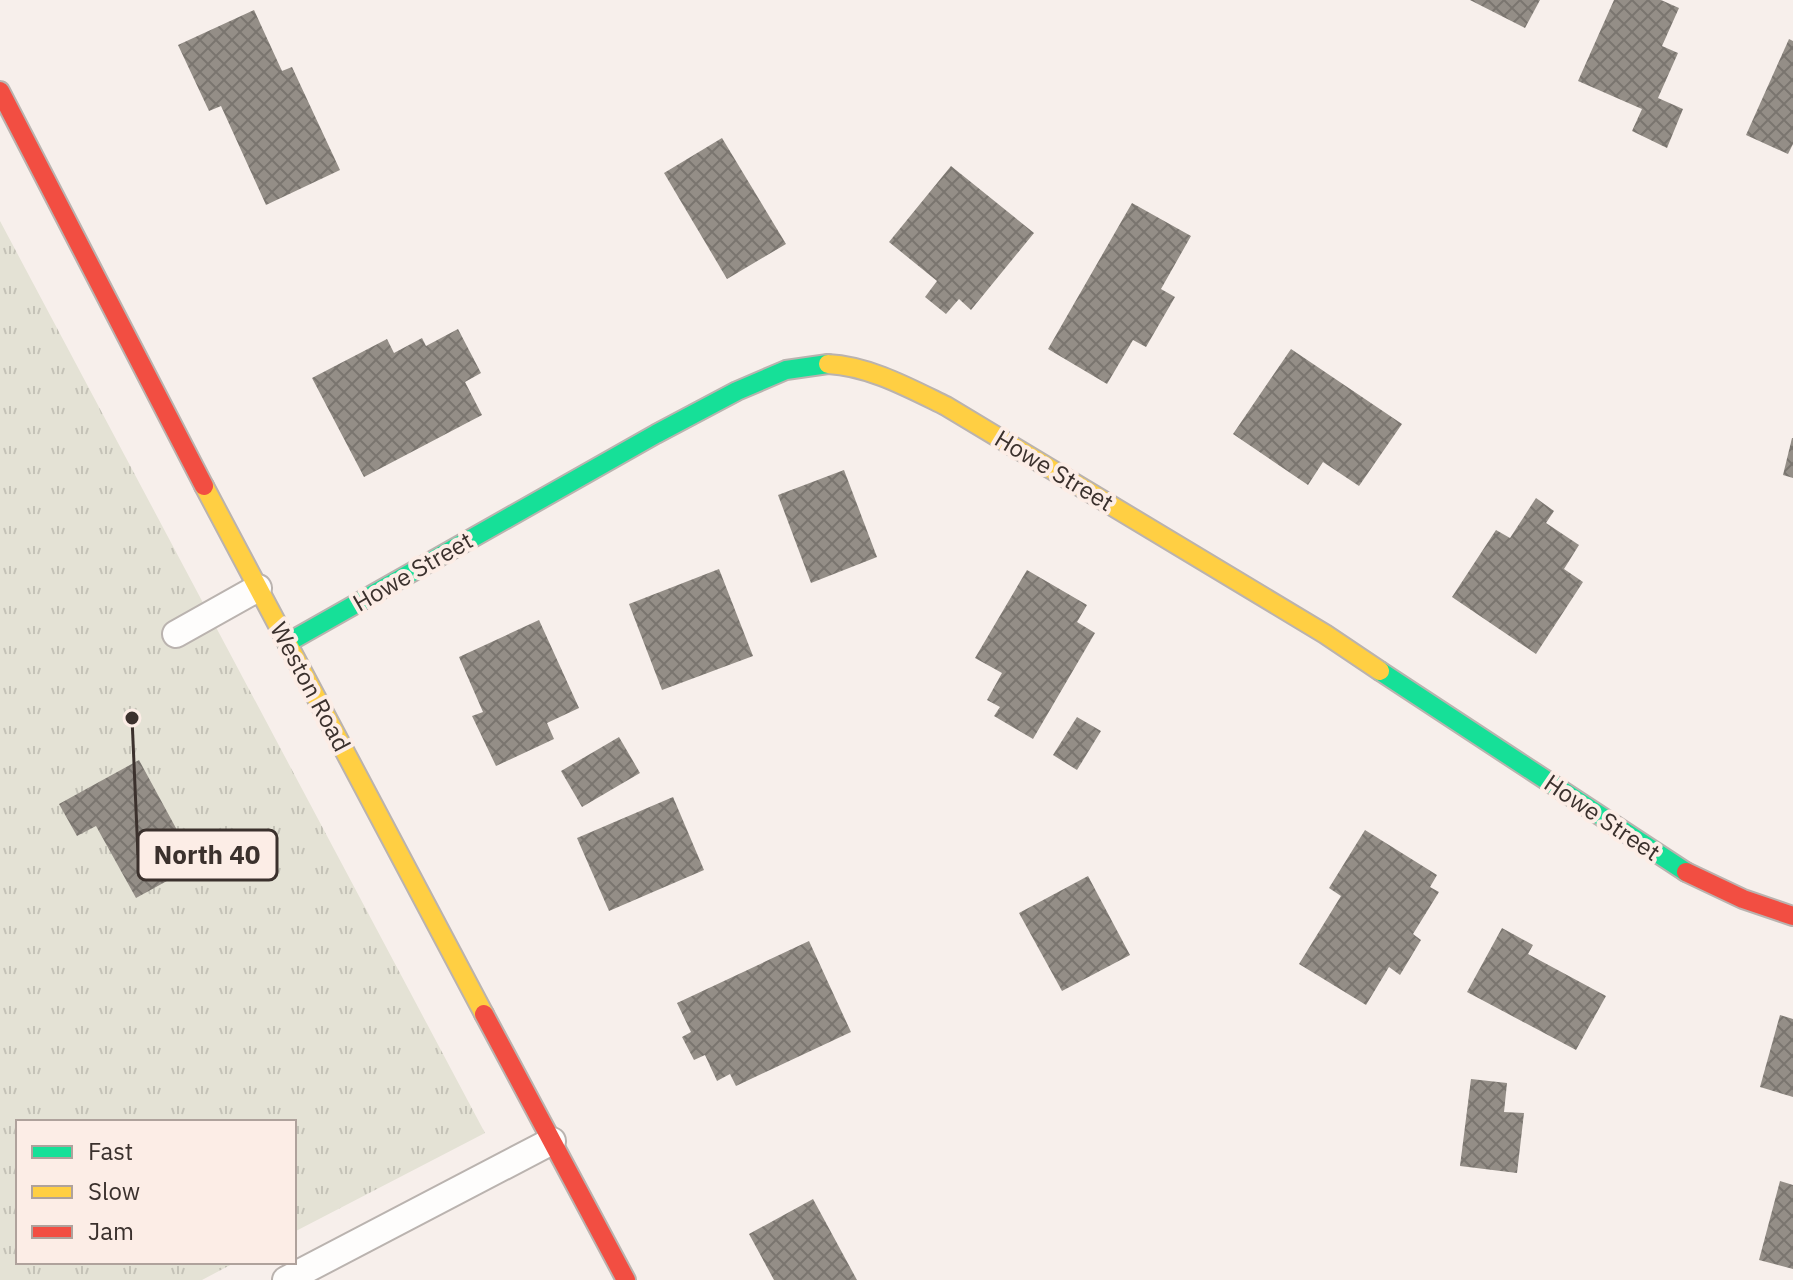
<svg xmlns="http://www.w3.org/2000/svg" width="1793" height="1280" viewBox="0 0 1793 1280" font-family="'IBM Plex Sans',sans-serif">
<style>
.park{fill:url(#park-tufts)}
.building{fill:url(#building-cross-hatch)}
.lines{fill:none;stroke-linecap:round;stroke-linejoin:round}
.lane-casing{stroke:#bab3af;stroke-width:30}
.fast-casing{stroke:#bab3af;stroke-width:22}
.slow-casing{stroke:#bab3af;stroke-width:22}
.jam-casing{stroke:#bab3af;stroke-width:22}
.lane{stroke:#fefdfc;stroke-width:26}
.fast{stroke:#16e098;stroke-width:18}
.slow{stroke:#ffcf43;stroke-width:18}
.jam{stroke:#f24e42;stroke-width:18}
.labels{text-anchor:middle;stroke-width:8;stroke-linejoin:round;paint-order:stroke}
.street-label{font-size:24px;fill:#3b312d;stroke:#fcede6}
.leader{fill:none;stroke:#3b312d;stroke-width:3}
.callout-dot{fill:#3b312d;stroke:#fcede6;stroke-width:3}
.callout{fill:#fcede6;stroke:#3b312d;stroke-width:3}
.callout-label{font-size:26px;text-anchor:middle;font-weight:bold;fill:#3b312d}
</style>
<defs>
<pattern id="park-tufts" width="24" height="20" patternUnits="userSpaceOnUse" patternTransform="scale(2)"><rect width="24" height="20" fill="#e4e2d5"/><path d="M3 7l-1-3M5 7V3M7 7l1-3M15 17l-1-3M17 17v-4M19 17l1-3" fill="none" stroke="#c4c2b7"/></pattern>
<pattern id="building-cross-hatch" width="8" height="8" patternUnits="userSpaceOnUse" patternTransform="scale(2)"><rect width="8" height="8" fill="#948e87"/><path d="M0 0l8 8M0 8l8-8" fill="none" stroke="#7a756f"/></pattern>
</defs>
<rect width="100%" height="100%" fill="#f7efeb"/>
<polygon class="park" points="0,221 485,1133 294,1232 294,1122 18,1122 18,1262 236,1262 202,1280 0,1280"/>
<g class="building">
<polygon points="1470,0 1540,0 1525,28"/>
<polygon points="1614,0 1661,0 1679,8 1662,46 1678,53 1658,98 1683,109 1667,148 1632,131 1642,109 1578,81"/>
<polygon points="254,10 282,71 292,67 340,170 266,205 221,106 209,111 178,45"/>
<polygon points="1789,39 1793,41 1793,144 1788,154 1746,135"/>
<polygon points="722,138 786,244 727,279 664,173"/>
<polygon points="951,166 1034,233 971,310 959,299 946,314 925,297 937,281 889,242"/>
<polygon points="1132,203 1191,236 1161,289 1175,297 1146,347 1133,340 1107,384 1048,349"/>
<polygon points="458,329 481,373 465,382 482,415 364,477 312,378 387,339 394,353 422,338 426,346"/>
<polygon points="1291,349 1402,424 1359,486 1323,462 1308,485 1233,434"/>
<polygon points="1792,438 1793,438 1793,478 1783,475"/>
<polygon points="844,470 877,557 811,583 778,495"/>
<polygon points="1536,498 1554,511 1546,523 1579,545 1564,569 1583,582 1536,654 1452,597 1496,530 1510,538"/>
<polygon points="719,569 753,656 662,690 629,604"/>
<polygon points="1027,570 1087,605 1077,622 1095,633 1033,739 994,716 1000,707 987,700 1002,673 975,658"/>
<polygon points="539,620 579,708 547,723 554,739 496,766 472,716 483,712 459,657"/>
<polygon points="1077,717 1101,731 1077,770 1053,755"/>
<polygon points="619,737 640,773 582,807 561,771"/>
<polygon points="139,760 196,865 136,898 96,826 77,836 59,804"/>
<polygon points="673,797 704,870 609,911 577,838"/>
<polygon points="1365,830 1437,875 1430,887 1439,892 1413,934 1421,940 1400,975 1389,967 1366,1005 1299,964 1341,896 1329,888"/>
<polygon points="1088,876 1130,955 1062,991 1019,913"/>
<polygon points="1502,928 1533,945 1528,954 1606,996 1576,1050 1467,992"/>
<polygon points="809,941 851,1032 736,1086 730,1074 717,1081 705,1055 694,1060 682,1037 691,1032 677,1003"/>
<polygon points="1780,1015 1793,1019 1793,1097 1760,1087"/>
<polygon points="1471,1079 1507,1083 1504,1112 1524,1113 1517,1173 1460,1166"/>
<polygon points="1780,1181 1793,1185 1793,1269 1759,1260"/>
<polygon points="813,1199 857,1280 774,1280 749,1234"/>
</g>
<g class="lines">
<defs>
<g id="lane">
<polyline points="176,634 258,588"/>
<polyline points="286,1280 552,1141"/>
</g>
<g id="fast">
<polyline points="287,643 656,434 737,391 786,370 828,364"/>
<polyline points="1380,671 1686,872"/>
</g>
<g id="slow">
<path d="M828 364C869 366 909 388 946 406L1325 634 1380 671"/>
<polyline points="204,486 484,1014"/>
</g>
<g id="jam">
<polyline points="0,91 204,486"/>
<polyline points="1686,872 1743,899 1793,916"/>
<polyline points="484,1014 626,1280"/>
</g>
</defs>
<use href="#lane" class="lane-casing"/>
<use href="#fast" class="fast-casing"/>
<use href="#slow" class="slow-casing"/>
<use href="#jam" class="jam-casing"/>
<use href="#lane" class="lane"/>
<use href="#fast" class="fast"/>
<use href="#slow" class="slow"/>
<use href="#jam" class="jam"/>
</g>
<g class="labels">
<g class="street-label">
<text transform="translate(1054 471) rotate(31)" y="8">Howe Street</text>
<text transform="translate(413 572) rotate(-30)" y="8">Howe Street</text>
<text transform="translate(310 687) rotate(62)" y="8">Weston Road</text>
<text transform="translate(1602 818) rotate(34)" y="8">Howe Street</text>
</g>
</g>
<path class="leader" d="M132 718L138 855"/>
<circle class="callout-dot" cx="132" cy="718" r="8"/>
<rect class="callout" x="138" y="830" width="139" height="50" rx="8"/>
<g class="callout-label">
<text x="207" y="864">North 40</text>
</g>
<rect x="16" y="1120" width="280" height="144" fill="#fcede6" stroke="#afa29c" stroke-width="2"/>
<rect x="32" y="1146" width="40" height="12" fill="#16e098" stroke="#afa29c" stroke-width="2"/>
<text x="88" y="1160" font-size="24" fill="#3b312d">Fast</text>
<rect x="32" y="1186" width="40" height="12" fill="#ffcf43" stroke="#afa29c" stroke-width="2"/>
<text x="88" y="1200" font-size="24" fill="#3b312d">Slow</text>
<rect x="32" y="1226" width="40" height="12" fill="#f24e42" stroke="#afa29c" stroke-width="2"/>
<text x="88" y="1240" font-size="24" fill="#3b312d">Jam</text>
</svg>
